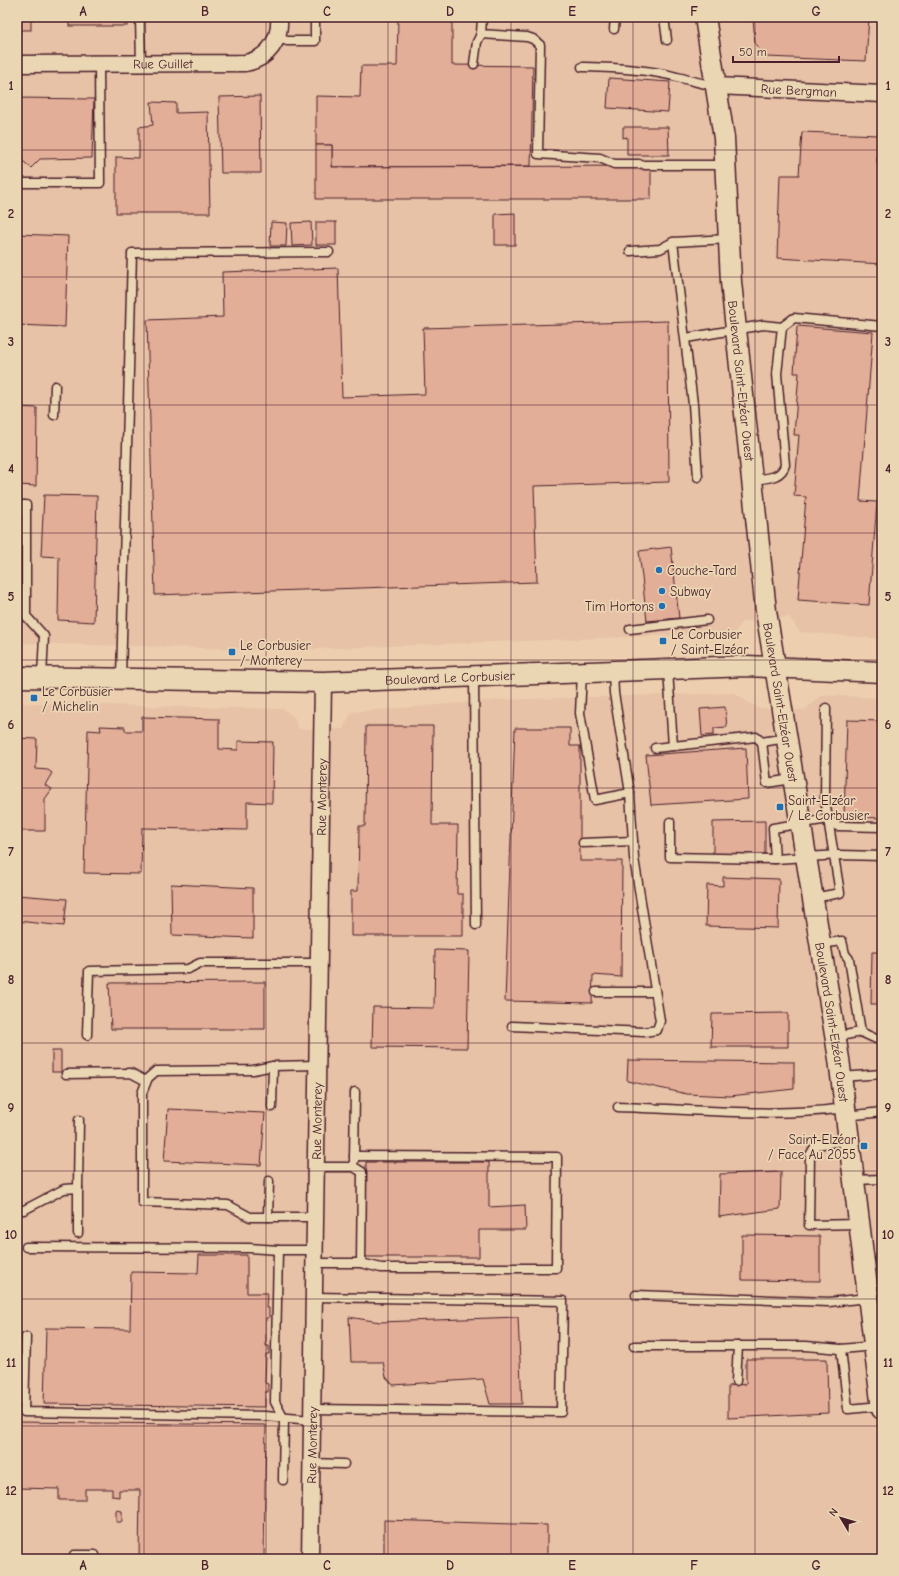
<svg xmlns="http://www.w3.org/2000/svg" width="899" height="1576" viewBox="0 0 899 1576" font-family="'Comic Neue',sans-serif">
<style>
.built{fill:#e7c2a6}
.building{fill:#e2ae98;stroke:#4a1f2b}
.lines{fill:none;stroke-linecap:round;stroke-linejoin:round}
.service-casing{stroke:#4a1f2b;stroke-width:11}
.minor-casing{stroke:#4a1f2b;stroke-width:19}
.tertiary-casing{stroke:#4a1f2b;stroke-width:23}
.service{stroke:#ebd6b4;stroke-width:8}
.minor{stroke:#ebd6b4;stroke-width:16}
.tertiary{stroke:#ebd6b4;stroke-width:20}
.grid{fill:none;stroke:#4a1f2b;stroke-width:1;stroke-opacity:0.55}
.poi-dot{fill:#1f6fb2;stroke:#ebd6b4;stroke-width:1.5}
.labels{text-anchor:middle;stroke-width:3.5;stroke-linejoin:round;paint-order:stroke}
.street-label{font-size:13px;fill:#4a1f2b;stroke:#ebd6b4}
.poi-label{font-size:13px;fill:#4a1f2b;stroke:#ebd6b4;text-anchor:start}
.neatline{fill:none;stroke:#4a1f2b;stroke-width:1.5}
.grid-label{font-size:13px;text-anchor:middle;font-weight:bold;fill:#4a1f2b}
</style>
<rect width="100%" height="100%" fill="#edcfaf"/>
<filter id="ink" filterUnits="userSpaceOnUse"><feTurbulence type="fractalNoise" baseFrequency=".025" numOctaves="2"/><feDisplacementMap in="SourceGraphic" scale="8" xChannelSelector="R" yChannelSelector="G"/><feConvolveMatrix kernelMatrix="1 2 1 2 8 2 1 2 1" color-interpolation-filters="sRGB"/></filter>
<g filter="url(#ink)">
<g class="built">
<polygon points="17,17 882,17 882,639 800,632 789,617 742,622 734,633 283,650 17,643"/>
<polygon points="734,693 758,708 805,710 821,695 882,698 882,1559 17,1559 17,703 283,709 295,718 298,729 343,729 352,712 498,700"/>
</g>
<g class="building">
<rect x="17" y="17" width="14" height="13"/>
<rect x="69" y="17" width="58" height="9"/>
<polygon points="398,17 452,17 452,65 533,66 531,166 332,167 332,145 316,145 316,96 360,97 361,66 397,66"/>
<polygon points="753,17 869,17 866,61 766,57 755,44"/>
<polygon points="609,78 670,82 668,112 607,108"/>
<polygon points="260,96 261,173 221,173 219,97"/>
<polygon points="17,98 94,99 92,158 40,159 31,168 17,156"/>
<polygon points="151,102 176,103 176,113 208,112 210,213 116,213 116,157 139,158 139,127 153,125"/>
<polygon points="623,127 668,127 669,155 627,155 627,137 623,138"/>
<polygon points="802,132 878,135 877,163 882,163 882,264 777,258 780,175 799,175"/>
<polygon points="316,145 332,145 332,167 651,166 651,199 316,199"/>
<polygon points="515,213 515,245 495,245 495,214"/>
<polygon points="271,222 287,223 286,246 270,246"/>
<polygon points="311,222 312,245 292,246 291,223"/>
<rect x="316" y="222" width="20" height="23"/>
<polygon points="17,234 68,236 65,327 17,325"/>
<polygon points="338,268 342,397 425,394 423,328 668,321 669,482 534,486 537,582 155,595 147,320 223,317 222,272"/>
<polygon points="797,326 873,332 860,501 877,502 869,605 798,600 806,497 794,496 799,435 794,435 799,373 794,373"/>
<polygon points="17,407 37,408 36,486 17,485"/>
<polygon points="44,495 97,496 94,622 58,620 59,557 41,556"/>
<polygon points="671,547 679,618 647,621 639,551"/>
<polygon points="725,707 727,727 714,728 714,735 702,736 700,709"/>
<polygon points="142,717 219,719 219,749 238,750 238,741 273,742 272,803 247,802 247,830 142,828 141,874 84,873 88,730 101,731 100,726 125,727 125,731 142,731"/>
<polygon points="847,720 882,721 882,818 844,817"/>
<polygon points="366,726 433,726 432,825 458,825 457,894 463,894 463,936 351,936 351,891 358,891 359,826 365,826"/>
<polygon points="515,728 570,728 570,746 580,746 580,861 622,861 621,977 593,975 592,1003 505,1001"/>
<polygon points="17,738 37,739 36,769 48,770 52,773 45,785 52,789 45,799 45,831 17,831"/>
<polygon points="746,748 748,799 651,805 646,755"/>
<polygon points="765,821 765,854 713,855 713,822"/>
<polygon points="723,877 779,879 778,928 706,926 707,885 723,886"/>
<polygon points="171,884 253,888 253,938 172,935"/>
<polygon points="17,895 67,899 64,926 17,921"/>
<polygon points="435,950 469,951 467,1048 372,1047 373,1007 434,1008"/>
<polygon points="872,952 882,952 882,1004 871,1004"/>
<polygon points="265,982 265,1029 111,1029 109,983"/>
<polygon points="788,1013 788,1047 711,1047 712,1014"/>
<rect x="52" y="1051" width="9" height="21"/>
<polygon points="628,1060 794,1062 794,1089 730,1096 687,1094 627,1081"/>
<polygon points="168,1109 265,1113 261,1165 164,1161"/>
<polygon points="366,1162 489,1162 489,1207 525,1205 526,1230 479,1230 479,1257 365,1257"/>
<polygon points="781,1172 780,1209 719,1217 720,1174"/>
<polygon points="742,1235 820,1236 820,1281 742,1280"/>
<polygon points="199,1255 247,1255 247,1293 267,1293 266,1308 269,1308 269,1318 266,1318 266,1346 269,1346 269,1354 266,1354 265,1383 268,1384 268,1392 265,1392 265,1407 44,1404 46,1328 130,1329 131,1272 198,1273"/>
<polygon points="349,1317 380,1322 518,1317 522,1404 490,1404 483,1379 393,1385 386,1377 383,1362 351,1362"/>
<polygon points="746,1359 827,1359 828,1413 728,1418 728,1386 746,1384"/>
<polygon points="17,1422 266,1425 264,1559 139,1559 140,1490 119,1490 119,1497 112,1496 112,1489 85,1489 85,1500 59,1500 59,1489 17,1488"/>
<polygon points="116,1510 122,1511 122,1522 116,1522"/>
<polygon points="384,1520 547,1525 547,1559 384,1559"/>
</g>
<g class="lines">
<defs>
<g id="service">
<polyline points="140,17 141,64"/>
<polyline points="482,17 481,34 527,37 533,39 540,45 538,154 600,158 614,164 639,164"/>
<polyline points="664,17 667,40"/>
<polyline points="614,29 615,17"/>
<polyline points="277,37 287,41 315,41 315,17"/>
<polyline points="474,64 477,42 481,34"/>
<path d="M582 67C612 68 649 69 677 77 690 80 702 84 716 86"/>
<polyline points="645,165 725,165"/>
<polyline points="17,183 100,183 99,64"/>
<polyline points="630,251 660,249 673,242"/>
<polyline points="782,327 794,318 882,326"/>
<path d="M686 338 763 325 782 327 777 374 785 465C781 479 765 478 752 480"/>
<polyline points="54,415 55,386"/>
<polyline points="698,477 693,404 673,242 728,239"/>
<polyline points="17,505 26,505 26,616 44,636 42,677"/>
<polyline points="630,629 707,620"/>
<polyline points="668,670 673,746"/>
<polyline points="582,673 580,713 595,800 630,793 614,693 613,672"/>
<polyline points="474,677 476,925"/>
<polyline points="121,679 132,253 329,252"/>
<polyline points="826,708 825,800 828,819 773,828 775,859 839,855 882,856"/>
<polyline points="786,738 762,742 767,783 792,779"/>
<polyline points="655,748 756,737 762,742"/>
<polyline points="828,819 837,826 882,827"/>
<polyline points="670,822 670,857 775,859"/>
<polyline points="583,843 633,841"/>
<polyline points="813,898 840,893 828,819"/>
<polyline points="821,944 842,941 845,954 849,959 861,1032 835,1037"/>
<polyline points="596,992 655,992"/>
<polyline points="512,1026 644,1032 657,1030 660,1021 634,858 630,793"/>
<polyline points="861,1032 876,1039 882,1039"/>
<polyline points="87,1035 89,971 188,969 200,963 318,963"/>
<polyline points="66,1074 131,1073 146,1081"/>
<polyline points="841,1077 882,1074"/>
<polyline points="272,1107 273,1066 317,1065"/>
<path d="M618 1107C691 1109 772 1118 845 1108"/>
<polyline points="846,1116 882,1112"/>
<polyline points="849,1140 816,1145 810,1155 809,1225 859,1224"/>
<polyline points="354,1156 557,1157 556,1268 381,1268 361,1263"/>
<polyline points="354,1161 355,1092"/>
<polyline points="854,1180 882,1179"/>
<polyline points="269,1181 268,1217 314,1217"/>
<polyline points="17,1210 24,1210 64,1189 78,1188 79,1120"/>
<polyline points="268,1217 250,1217 228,1205 142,1202 142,1093 148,1078 156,1071 253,1070 273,1066"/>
<polyline points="78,1233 78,1188"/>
<polyline points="26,1247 249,1248 278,1250"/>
<polyline points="314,1263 361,1263 362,1172 354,1167 315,1167"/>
<polyline points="636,1295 829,1302 868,1298"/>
<polyline points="26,1337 24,1412 265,1416 312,1420"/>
<polyline points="634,1346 738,1346"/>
<polyline points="874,1346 841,1349 848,1409 881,1406"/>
<polyline points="736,1381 738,1346 806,1346 841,1349"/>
<polyline points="312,1409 561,1412 563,1301 313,1297"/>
<polyline points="311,1463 344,1464"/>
<polyline points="283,1480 284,1419 275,1402 278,1250 314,1250"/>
<polyline points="74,1559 74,1555 95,1555"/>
</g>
<g id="minor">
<path id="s1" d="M17 64 245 63C268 59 281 40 279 17"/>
<path id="s2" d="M717 86 882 94"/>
<path id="s3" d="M310 1559 323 682"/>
</g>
<g id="tertiary">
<path id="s4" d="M705 17 724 138 731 282 766 611 839 1059 882 1409"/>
<path id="s5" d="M17 677 323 682 747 666 882 672"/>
</g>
</defs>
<use href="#service" class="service-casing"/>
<use href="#minor" class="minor-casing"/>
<use href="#tertiary" class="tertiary-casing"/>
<use href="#service" class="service"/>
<use href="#minor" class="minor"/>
<use href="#tertiary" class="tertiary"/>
</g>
</g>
<path class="grid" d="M144 17V1559M266 17V1559M388 17V1559M511 17V1559M633 17V1559M755 17V1559M17 150H882M17 277H882M17 405H882M17 533H882M17 660H882M17 788H882M17 916H882M17 1043H882M17 1171H882M17 1299H882M17 1426H882"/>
<g class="poi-dot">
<circle cx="659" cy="570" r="4"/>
<circle cx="662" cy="591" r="4"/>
<circle cx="662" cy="606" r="4"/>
<rect x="659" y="637" width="8" height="8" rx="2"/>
<rect x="228" y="648" width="8" height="8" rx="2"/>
<rect x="30" y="694" width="8" height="8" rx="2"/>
<rect x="776" y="803" width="8" height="8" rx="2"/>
<rect x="860" y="1142" width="8" height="8" rx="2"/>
</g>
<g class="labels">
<g class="street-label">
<text dy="5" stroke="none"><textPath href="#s1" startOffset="146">Rue Guillet</textPath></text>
<text dy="5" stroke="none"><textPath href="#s2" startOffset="82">Rue Bergman</textPath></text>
<text dy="5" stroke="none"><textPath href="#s4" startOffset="366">Boulevard Saint-Elzéar Ouest</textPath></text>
<text dy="5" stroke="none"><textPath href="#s5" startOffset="433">Boulevard Le Corbusier</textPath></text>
<text dy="5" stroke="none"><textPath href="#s4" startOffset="690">Boulevard Saint-Elzéar Ouest</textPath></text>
<text dy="5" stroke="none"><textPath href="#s3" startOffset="762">Rue Monterey</textPath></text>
<text dy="5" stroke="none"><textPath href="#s4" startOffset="1014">Boulevard Saint-Elzéar Ouest</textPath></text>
<text dy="5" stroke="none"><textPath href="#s3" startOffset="438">Rue Monterey</textPath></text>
<text dy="5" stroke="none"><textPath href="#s3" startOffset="114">Rue Monterey</textPath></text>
</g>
<g class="poi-label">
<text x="667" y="575">Couche-Tard</text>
<text x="670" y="596">Subway</text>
<text x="654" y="611" text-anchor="end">Tim Hortons</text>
<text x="671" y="639">Le Corbusier<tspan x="671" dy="15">/ Saint-Elzéar</tspan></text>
<text x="240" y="650">Le Corbusier<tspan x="240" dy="15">/ Monterey</tspan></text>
<text x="42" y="696">Le Corbusier<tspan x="42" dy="15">/ Michelin</tspan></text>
<text x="788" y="805">Saint-Elzéar<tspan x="788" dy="15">/ Le Corbusier</tspan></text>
<text x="856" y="1144" text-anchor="end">Saint-Elzéar<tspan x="856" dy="15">/ Face Au 2055</tspan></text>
</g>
</g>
<rect width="899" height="1576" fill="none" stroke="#ebd6b4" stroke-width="44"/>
<g transform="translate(841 1518) rotate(308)" stroke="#ebd6b4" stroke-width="3" paint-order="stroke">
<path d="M0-3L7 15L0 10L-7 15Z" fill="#4a1f2b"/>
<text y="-6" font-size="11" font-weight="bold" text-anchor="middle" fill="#4a1f2b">N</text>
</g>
<path d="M733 56v6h106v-6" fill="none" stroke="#4a1f2b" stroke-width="2"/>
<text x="739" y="56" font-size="12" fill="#4a1f2b" stroke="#ebd6b4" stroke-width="3" paint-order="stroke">50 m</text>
<rect x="22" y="22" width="855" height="1532" class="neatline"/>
<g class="grid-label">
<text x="83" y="16">A</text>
<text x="205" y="16">B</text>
<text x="327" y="16">C</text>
<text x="450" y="16">D</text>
<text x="572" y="16">E</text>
<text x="694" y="16">F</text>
<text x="816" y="16">G</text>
<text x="11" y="90">1</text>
<text x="888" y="90">1</text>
<text x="11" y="218">2</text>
<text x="888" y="218">2</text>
<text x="11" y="346">3</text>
<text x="888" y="346">3</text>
<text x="11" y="473">4</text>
<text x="888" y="473">4</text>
<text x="11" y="601">5</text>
<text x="888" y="601">5</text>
<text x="11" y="729">6</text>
<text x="888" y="729">6</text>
<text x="11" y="856">7</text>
<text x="888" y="856">7</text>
<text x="11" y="984">8</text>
<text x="888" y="984">8</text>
<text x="11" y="1112">9</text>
<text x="888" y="1112">9</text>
<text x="11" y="1239">10</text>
<text x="888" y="1239">10</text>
<text x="11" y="1367">11</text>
<text x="888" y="1367">11</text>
<text x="11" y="1495">12</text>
<text x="888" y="1495">12</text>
<text x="83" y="1570">A</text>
<text x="205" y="1570">B</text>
<text x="327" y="1570">C</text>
<text x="450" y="1570">D</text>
<text x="572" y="1570">E</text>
<text x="694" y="1570">F</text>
<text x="816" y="1570">G</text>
</g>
</svg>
